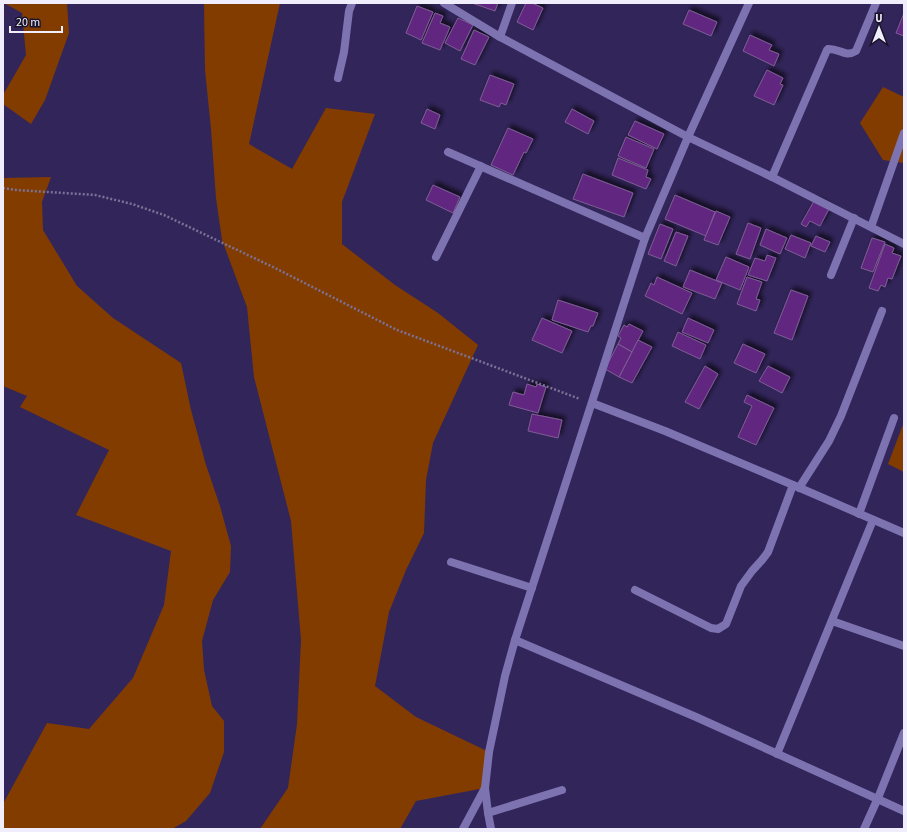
<svg xmlns="http://www.w3.org/2000/svg" width="907" height="832" viewBox="0 0 907 832" font-family="'Source Sans 3',sans-serif">
<style>
.green{fill:#833c00}
.building{fill:#612880;stroke:#7e5d94;filter:url(#shadow)}
.lines{fill:none;stroke-linecap:round;stroke-linejoin:round}
.path{stroke:#7b7298;stroke-width:2.5;stroke-dasharray:2 2;stroke-linecap:butt}
.street{stroke:#7e73b1;stroke-width:8}
</style>
<defs>
<filter id="shadow"><feDropShadow dx="3.5" dy="-3.5" stdDeviation="2" flood-color="#0009"/></filter>
</defs>
<rect width="100%" height="100%" fill="#32255a"/>
<g class="green">
<polygon points="4,3 67,3 69,33 45,100 31,124 3,104 3,95 26,55 22,13"/>
<polygon points="204,3 280,3 249,144 292,169 326,108 375,114 342,202 342,244 395,285 438,313 478,345 433,443 426,480 424,533 406,570 389,612 375,686 416,717 489,752 485,788 416,801 400,829 260,829 288,788 297,724 301,640 291,521 254,377 247,307 222,240 216,198 211,129 205,70"/>
<polygon points="883,87 904,97 904,163 883,160 860,123"/>
<polygon points="51,177 42,202 43,230 77,286 113,318 181,363 191,410 206,465 220,506 231,546 230,572 213,600 202,641 204,670 212,706 224,721 224,752 210,793 186,821 172,829 3,829 3,804 47,723 89,729 133,678 164,605 171,551 76,515 109,450 20,407 27,396 3,386 3,178"/>
<polygon points="904,422 904,472 888,464"/>
</g>
<g class="building">
<polygon points="472,3 498,3 495,11"/>
<polygon points="526,3 532,3 543,8 533,30 517,22"/>
<polygon points="417,6 433,12 421,40 406,33"/>
<polygon points="689,10 717,22 711,36 683,24"/>
<polygon points="435,13 443,16 440,23 450,27 440,50 422,43"/>
<polygon points="904,13 904,36 896,33"/>
<polygon points="458,18 473,25 460,51 445,43"/>
<polygon points="474,30 489,37 475,65 461,59"/>
<polygon points="750,35 772,45 769,50 779,54 774,66 743,51"/>
<polygon points="767,70 783,78 780,84 783,85 774,105 754,96"/>
<polygon points="490,75 514,84 506,105 501,103 499,107 480,100"/>
<polygon points="427,109 440,115 435,129 421,123"/>
<polygon points="572,109 594,121 588,134 565,122"/>
<polygon points="635,121 664,134 657,149 628,135"/>
<polygon points="508,128 533,139 526,153 524,152 513,175 491,165"/>
<polygon points="626,137 654,149 646,168 618,156"/>
<polygon points="618,158 648,170 646,177 651,179 646,189 612,175"/>
<polygon points="583,174 633,193 624,217 573,199"/>
<polygon points="433,185 460,197 453,213 426,200"/>
<polygon points="675,195 715,212 706,236 665,219"/>
<polygon points="814,201 829,209 820,226 810,221 806,227 801,224"/>
<polygon points="716,211 730,217 718,245 704,240"/>
<polygon points="748,223 761,228 750,259 736,254"/>
<polygon points="660,224 673,229 661,259 648,254"/>
<polygon points="766,229 787,238 780,254 760,245"/>
<polygon points="676,232 688,236 676,266 664,261"/>
<polygon points="791,235 811,243 805,258 785,249"/>
<polygon points="816,236 830,242 825,252 811,246"/>
<polygon points="872,238 885,242 873,272 861,268"/>
<polygon points="885,244 894,248 892,253 901,256 892,279 888,278 885,287 881,285 878,291 869,288"/>
<polygon points="767,255 776,258 767,281 748,275 755,258 765,261"/>
<polygon points="726,257 749,267 740,290 716,280"/>
<polygon points="690,270 722,283 715,299 683,287"/>
<polygon points="657,277 692,293 682,314 645,296 651,283 654,285"/>
<polygon points="747,277 762,282 756,299 760,300 756,311 737,304"/>
<polygon points="791,290 808,296 792,340 774,333"/>
<polygon points="558,300 598,313 593,326 591,326 588,332 552,320"/>
<polygon points="542,318 572,331 562,353 532,340"/>
<polygon points="688,318 714,330 708,343 682,332"/>
<polygon points="629,324 643,331 632,352 618,344 621,338 618,336 624,325 627,327"/>
<polygon points="678,332 706,345 700,359 672,346"/>
<polygon points="638,340 652,347 632,383 619,377"/>
<polygon points="618,344 632,352 619,377 605,369"/>
<polygon points="743,344 765,354 756,373 734,363"/>
<polygon points="705,366 718,374 699,409 685,402"/>
<polygon points="768,366 790,377 782,393 759,381"/>
<polygon points="527,384 536,387 537,384 546,387 538,413 509,405 513,392 524,395"/>
<polygon points="747,395 774,408 756,445 738,437 752,406 744,402"/>
<polygon points="532,414 562,420 558,438 528,431"/>
</g>
<g class="lines">
<polyline class="path" points="3,188 16,190 95,195 132,204 164,215 275,268 397,330 580,399"/>
<g class="street">
<polyline points="444,3 500,37 688,137 772,177 904,244"/>
<polyline points="500,37 512,3"/>
<polyline points="338,78 344,52 349,11 352,3"/>
<polyline points="448,152 645,238"/>
<path d="M772 177 827 50 828 49C839 48 845 58 856 51L876 3"/>
<polyline points="871,227 904,133"/>
<polyline points="436,257 481,166"/>
<polyline points="831,275 854,218"/>
<polyline points="592,403 665,431 793,485 904,533"/>
<polyline points="799,488 829,441 841,416 882,311"/>
<polyline points="859,514 894,418"/>
<polyline points="451,562 532,588"/>
<polyline points="635,590 711,628 718,629 726,624 741,586 752,571 762,560 768,552 793,485"/>
<polyline points="832,621 904,646"/>
<polyline points="515,640 696,717 904,811"/>
<polyline points="777,754 873,520"/>
<polyline points="488,813 562,790"/>
<polyline points="463,829 485,788"/>
<polyline points="491,829 488,813 485,788 489,752 505,676 515,640 645,238 688,137 749,3"/>
<polyline points="864,829 878,798 904,733"/>
</g>
</g>
<rect width="907" height="832" fill="none" stroke="#f0eefc" stroke-width="8"/>
<g transform="translate(879 28)" stroke="#19142b" stroke-width="3" paint-order="stroke">
<path d="M0-3L7 15L0 10L-7 15Z" fill="#f0eefc"/>
<text y="-6" font-size="11" font-weight="bold" text-anchor="middle" fill="#f0eefc">U</text>
</g>
<path d="M10 26v6h52v-6" fill="none" stroke="#f0eefc" stroke-width="2"/>
<text x="16" y="26" font-size="12" fill="#f0eefc" stroke="#19142b" stroke-width="3" paint-order="stroke">20 m</text>
</svg>
